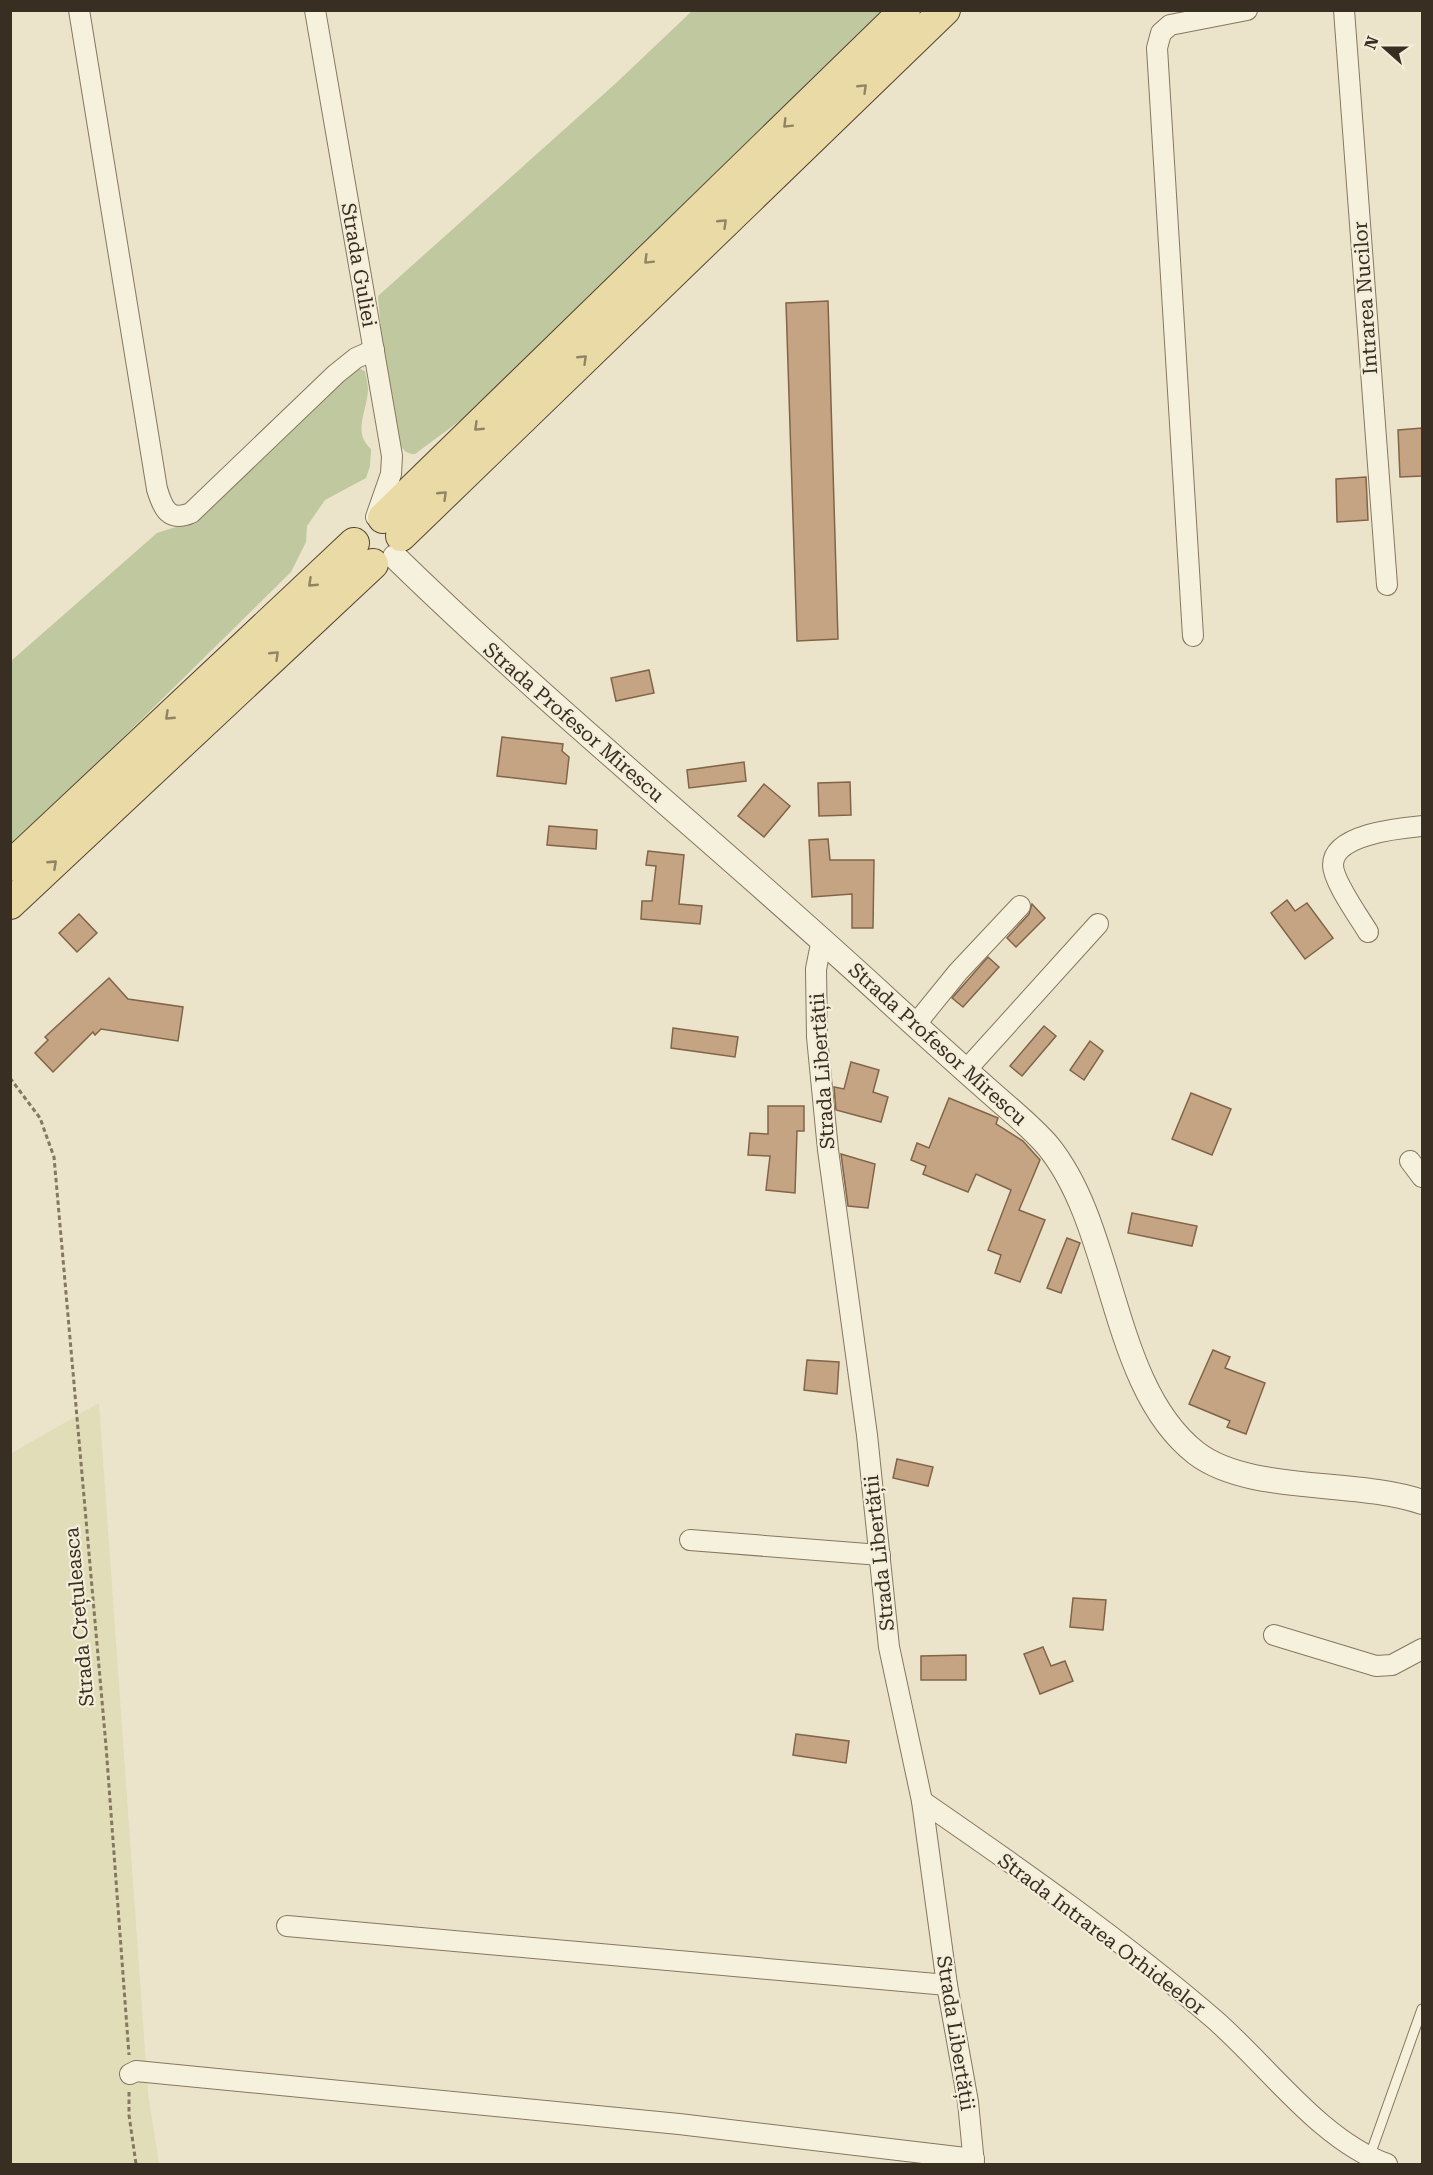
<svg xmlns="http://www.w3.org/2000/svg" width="1433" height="2175" viewBox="0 0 1433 2175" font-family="'Roboto Serif',serif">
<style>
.farmland{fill:#e0ddb8}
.green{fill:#bfc89e}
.building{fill:#c5a483;stroke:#826448;stroke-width:1.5}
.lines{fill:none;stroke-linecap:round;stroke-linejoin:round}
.service-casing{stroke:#867760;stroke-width:11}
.minor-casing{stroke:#867760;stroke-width:22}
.tertiary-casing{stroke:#867760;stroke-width:26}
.primary-casing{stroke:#544533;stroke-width:32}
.path{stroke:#867760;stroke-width:3;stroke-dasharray:4.5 3;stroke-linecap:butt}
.service{stroke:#f6f1dc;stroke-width:9}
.minor{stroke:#f6f1dc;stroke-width:20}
.tertiary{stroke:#f6f1dc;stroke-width:24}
.primary{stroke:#e9daa6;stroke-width:30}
.oneway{stroke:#908464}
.labels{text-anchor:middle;stroke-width:4.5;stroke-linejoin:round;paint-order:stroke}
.street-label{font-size:20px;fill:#382e22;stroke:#f3edd9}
</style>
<rect width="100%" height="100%" fill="#ebe4ca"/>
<polygon class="farmland" points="99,1403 148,2093 159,2164 11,2164 10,1454"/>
<g class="green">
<path d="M692 11H887L473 411 415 454C411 454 406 453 403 449 390 434 380 321 378 296L615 84Z"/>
<path d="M358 368 365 371C366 377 368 384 368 390 367 412 352 432 371 449L370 466 366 478 325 500 307 526 306 542 291 572 11 848V661L157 533 179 526 195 524 351 371Z"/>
</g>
<g class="building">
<polygon points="828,301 838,639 797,641 786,303"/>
<polygon points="1422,428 1422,476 1400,477 1398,430"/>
<polygon points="1366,477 1368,520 1337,522 1336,479"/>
<polygon points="649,670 654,693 616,701 611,678"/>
<polygon points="502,737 563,744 562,751 569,757 566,784 497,776"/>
<polygon points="744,762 746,781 689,788 687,770"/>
<polygon points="850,782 851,815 819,816 818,783"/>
<polygon points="764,784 790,806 764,837 738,816"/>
<polygon points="549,826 597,830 596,849 547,845"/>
<polygon points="828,839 830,860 874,860 873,928 852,928 852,894 812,897 809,840"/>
<polygon points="648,851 684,855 679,904 702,906 700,924 641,919 642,901 652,901 656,866 646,865"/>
<polygon points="1287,900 1295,911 1307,903 1333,938 1305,959 1271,913"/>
<polygon points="1032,904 1045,918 1016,947 1007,938 1029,914"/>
<polygon points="79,914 97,933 77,952 59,933"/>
<polygon points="988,957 999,967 963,1007 952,998"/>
<polygon points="109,978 128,999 183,1007 178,1041 101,1029 95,1035 93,1032 53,1072 35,1053 48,1040 45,1037"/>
<polygon points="1044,1026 1056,1036 1022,1076 1010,1066"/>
<polygon points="673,1028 738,1037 735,1057 671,1048"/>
<polygon points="1090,1041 1103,1051 1084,1080 1070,1070"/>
<polygon points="851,1062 879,1070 873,1092 888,1097 881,1122 836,1110 834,1087 844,1089"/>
<polygon points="1191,1093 1231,1109 1212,1155 1172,1139"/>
<polygon points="949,1098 998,1118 996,1124 1023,1141 1040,1160 1019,1210 1045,1220 1020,1282 995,1273 1001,1255 988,1250 1011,1190 976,1174 968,1192 923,1174 926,1166 911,1160 917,1143 929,1148"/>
<polygon points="768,1106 804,1106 804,1131 797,1131 795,1193 766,1190 770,1156 748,1155 750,1133 768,1134"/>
<polygon points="841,1154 875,1164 868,1208 848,1206"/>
<polygon points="1132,1213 1197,1226 1192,1246 1128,1233"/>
<polygon points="1067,1238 1080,1243 1061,1293 1047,1288"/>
<polygon points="1213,1350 1230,1357 1225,1368 1265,1383 1246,1434 1227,1427 1230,1421 1189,1404"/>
<polygon points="807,1360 839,1362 837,1394 804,1390"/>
<polygon points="897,1459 933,1467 928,1486 893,1478"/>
<polygon points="1073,1598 1106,1600 1103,1630 1070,1627"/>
<polygon points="1043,1647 1051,1666 1065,1661 1073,1681 1040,1694 1024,1654"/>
<polygon points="966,1655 966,1680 921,1680 921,1656"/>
<polygon points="796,1734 849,1741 846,1763 793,1755"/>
</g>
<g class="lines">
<defs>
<polyline id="service" points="1369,2158 1422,2009"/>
<g id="minor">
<path d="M79 10 157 489C163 509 169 522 191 513L336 374 356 358 374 350"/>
<polyline points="315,10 392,456 391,474 376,517"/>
<polyline points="1344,10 1387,585"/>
<polyline points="1193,636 1157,48 1161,33 1170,25 1247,10"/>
<path d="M1368 932C1359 917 1333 881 1333 865 1333 834 1401 828 1422 826"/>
<polyline points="822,939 816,969 817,1037 828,1150 867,1435 889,1647 922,1801 947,1985 968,2102 974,2164"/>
<polyline points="915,1025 958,972 1020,906"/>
<polyline points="966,1070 1098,924"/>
<polyline points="1410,1161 1422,1177"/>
<polyline points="690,1540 880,1555"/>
<polyline points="1274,1635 1376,1666 1392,1665 1422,1649"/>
<path d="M922 1801C1022 1870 1122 1940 1214 2019 1267 2065 1321 2141 1387 2164"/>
<polyline points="287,1926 947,1985"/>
<polyline points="130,2074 136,2071 679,2124 974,2159"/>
</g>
<path id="tertiary" d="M395 557C554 712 728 852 891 1003 924 1033 956 1062 989 1091 1009 1109 1031 1126 1048 1146 1116 1229 1110 1386 1196 1453 1249 1494 1356 1479 1422 1502"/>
<g id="primary">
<polyline points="383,518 905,10"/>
<polyline points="401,536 945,10"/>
<polyline points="10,866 354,543"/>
<polyline points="10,904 373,564"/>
</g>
</defs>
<use href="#service" class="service-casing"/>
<use href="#minor" class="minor-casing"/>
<use href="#tertiary" class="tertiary-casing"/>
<use href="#primary" class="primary-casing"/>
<g class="path">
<polyline points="10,1078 40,1118 54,1157 106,1746 129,2055"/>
<polyline points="129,2092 129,2115 136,2164"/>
</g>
<use href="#service" class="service"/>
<use href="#minor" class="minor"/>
<use href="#tertiary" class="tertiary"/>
<use href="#primary" class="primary"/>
</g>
<defs><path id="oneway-chevron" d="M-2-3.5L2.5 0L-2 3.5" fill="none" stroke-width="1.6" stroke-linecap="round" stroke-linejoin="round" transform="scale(1.5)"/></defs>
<g class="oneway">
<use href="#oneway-chevron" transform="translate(863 88) rotate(-44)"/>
<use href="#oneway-chevron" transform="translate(787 124) rotate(135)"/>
<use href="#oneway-chevron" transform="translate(723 223) rotate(-44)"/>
<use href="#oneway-chevron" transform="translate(648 260) rotate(135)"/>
<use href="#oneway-chevron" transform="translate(583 359) rotate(-44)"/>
<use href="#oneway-chevron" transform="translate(478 427) rotate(136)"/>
<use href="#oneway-chevron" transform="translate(443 495) rotate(-44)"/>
<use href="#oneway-chevron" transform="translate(312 583) rotate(137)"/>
<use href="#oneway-chevron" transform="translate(275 655) rotate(-44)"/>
<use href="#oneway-chevron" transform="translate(169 716) rotate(137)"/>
<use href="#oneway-chevron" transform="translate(53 864) rotate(-43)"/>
</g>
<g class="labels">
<g class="street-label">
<text transform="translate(359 265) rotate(80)" y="7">Strada Guliei</text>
<text transform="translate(1365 298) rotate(-94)" y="7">Intrarea Nucilor</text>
<text transform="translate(574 722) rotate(41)" y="7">Strada Profesor Mirescu</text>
<text transform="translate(938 1044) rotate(42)" y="7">Strada Profesor Mirescu</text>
<text transform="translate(822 1071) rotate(-94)" y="7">Strada Libertății</text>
<text transform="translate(879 1553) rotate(-96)" y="7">Strada Libertății</text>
<text transform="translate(79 1617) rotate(-95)" y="7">Strada Crețuleasca</text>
<text transform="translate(1102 1934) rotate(37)" y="7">Strada Intrarea Orhideelor</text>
<text transform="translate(956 2033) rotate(81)" y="7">Strada Libertății</text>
</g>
</g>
<rect width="1433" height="2175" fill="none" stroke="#382e22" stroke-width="24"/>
<g transform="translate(1385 48) rotate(291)" stroke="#f3edd9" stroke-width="4.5" paint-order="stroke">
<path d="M0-4.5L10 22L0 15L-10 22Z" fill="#382e22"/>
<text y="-9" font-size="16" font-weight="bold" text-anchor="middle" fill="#382e22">N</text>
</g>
</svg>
